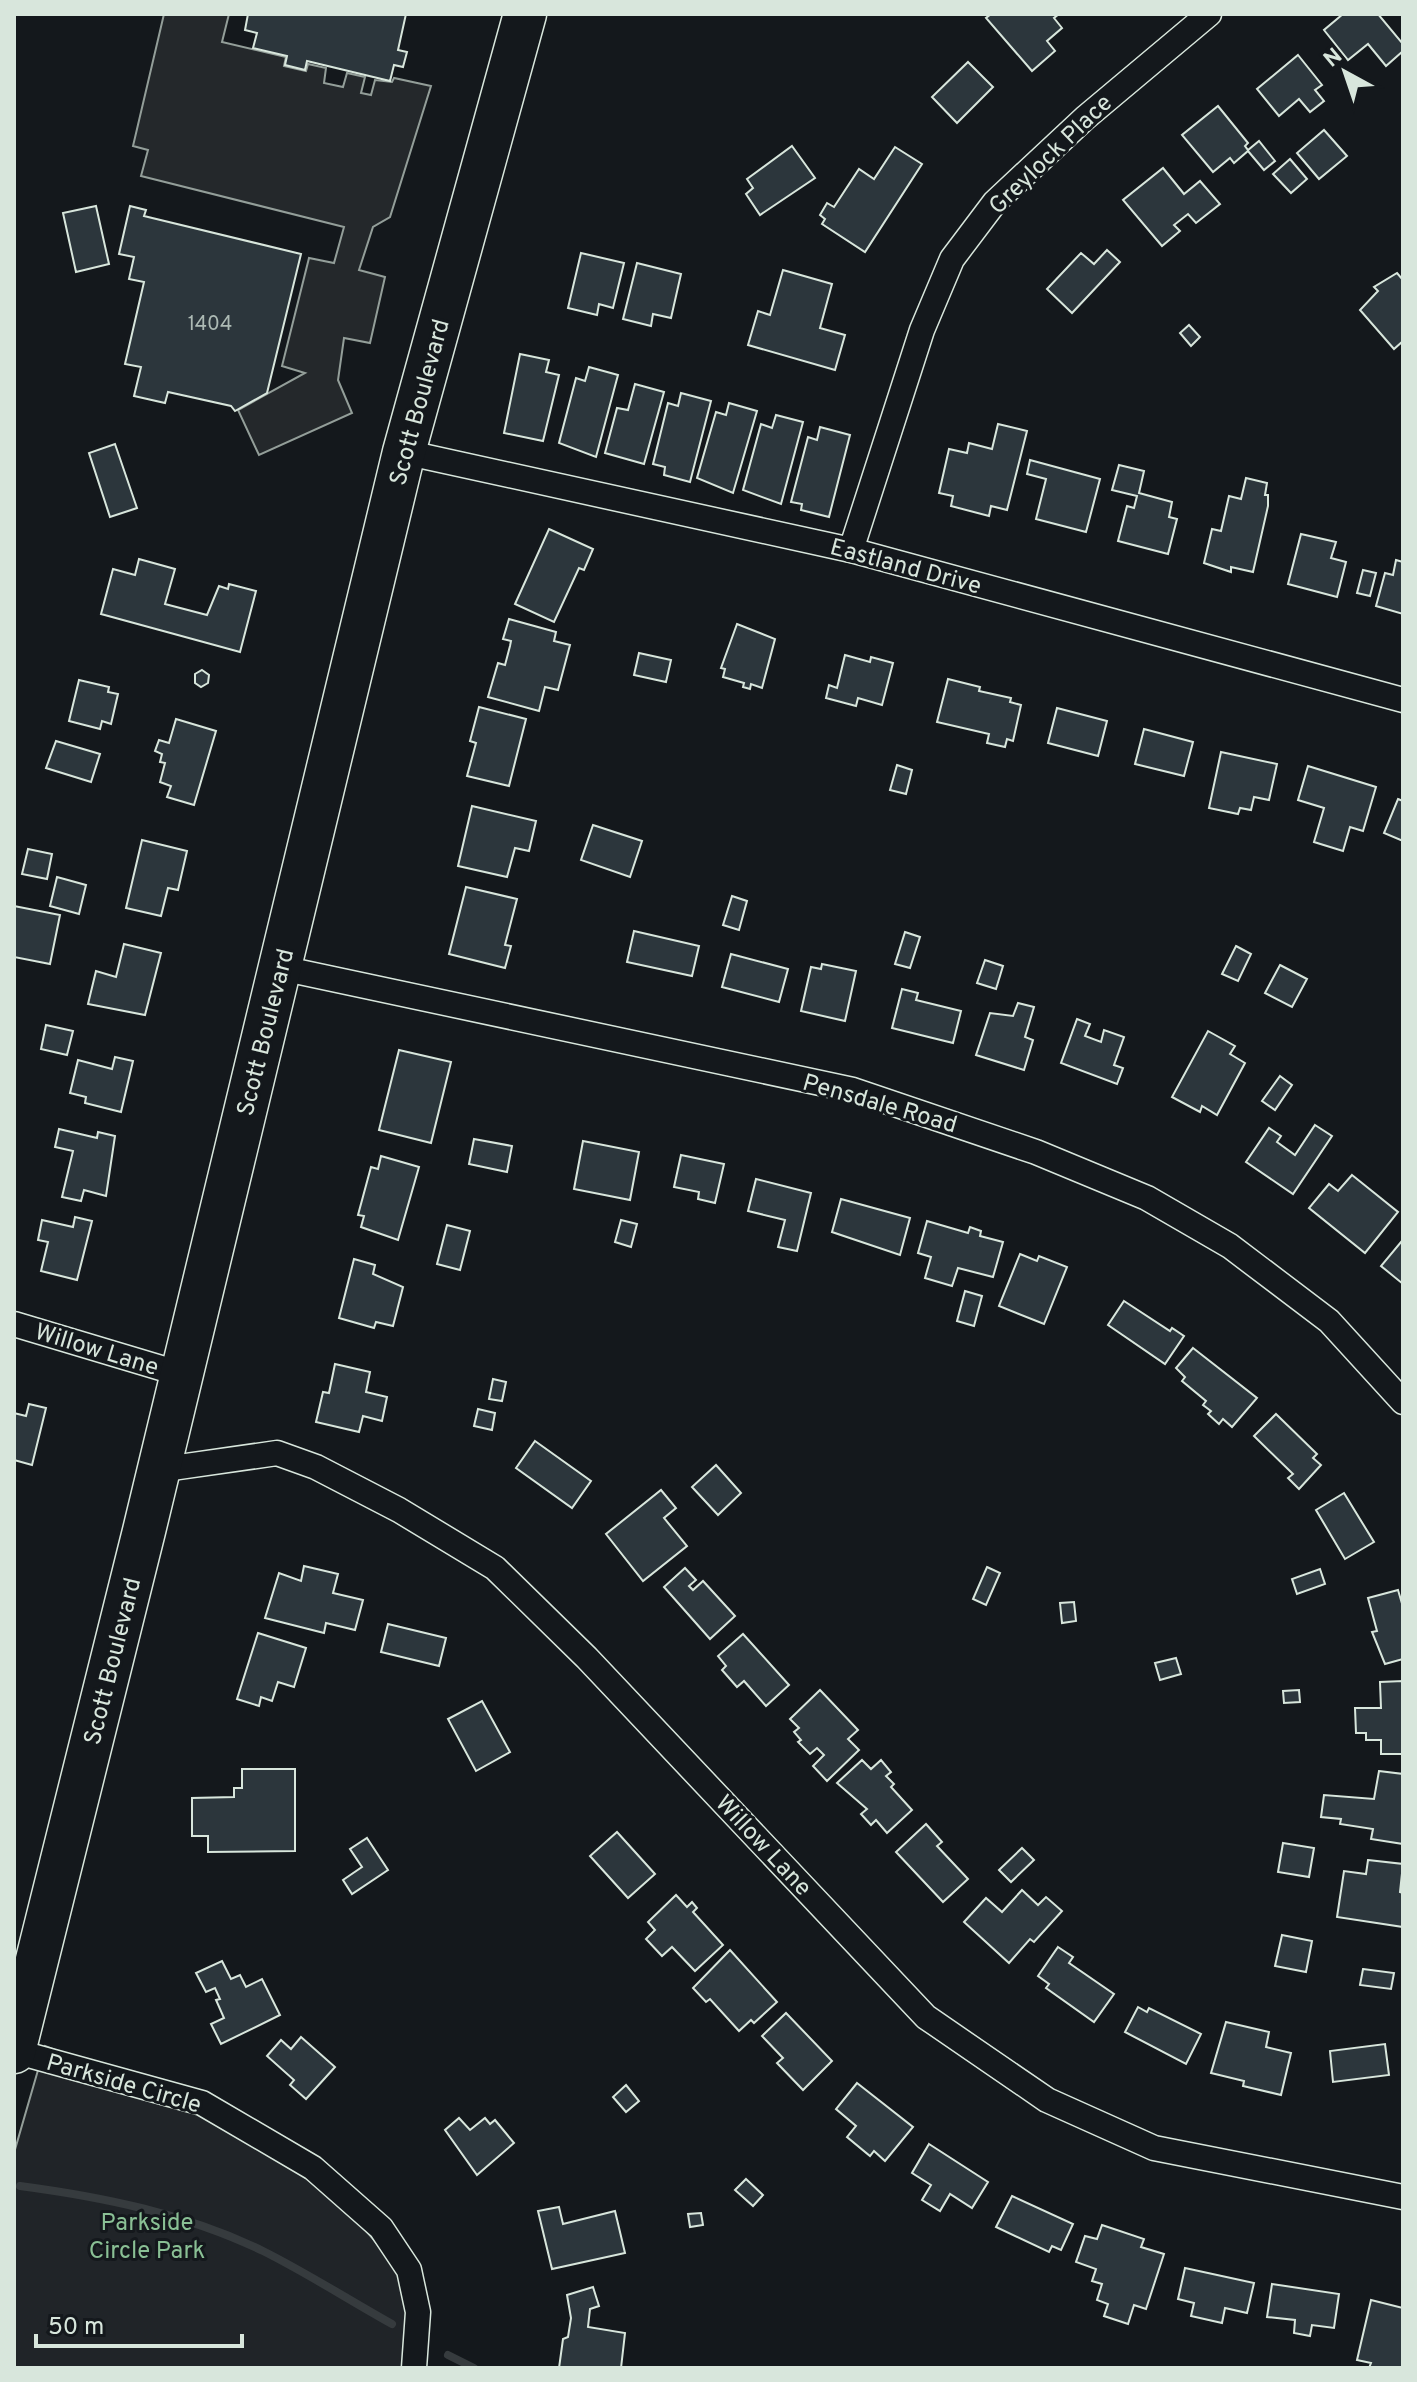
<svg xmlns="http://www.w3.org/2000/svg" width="1417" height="2382" viewBox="0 0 1417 2382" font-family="Overpass,sans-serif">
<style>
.green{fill:#202428;stroke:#939e99;stroke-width:2}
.parking{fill:#24282b;stroke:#939e99;stroke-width:2}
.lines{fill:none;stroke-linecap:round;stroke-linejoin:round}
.stream{stroke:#363b3e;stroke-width:8}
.building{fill:#2c363c;stroke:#d8e6dc;stroke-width:2}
.minor-casing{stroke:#d8e6dc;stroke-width:27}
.trunk-casing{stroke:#d8e6dc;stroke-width:45}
.minor{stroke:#14181c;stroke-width:24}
.trunk{stroke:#14181c;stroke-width:42}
.labels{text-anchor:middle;stroke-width:6;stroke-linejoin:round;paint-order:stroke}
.number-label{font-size:20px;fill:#adbab4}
.street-label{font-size:24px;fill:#d8e6dc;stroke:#14181c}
.park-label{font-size:24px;fill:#8ac095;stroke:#14181c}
</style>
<rect width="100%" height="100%" fill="#14181c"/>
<path class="green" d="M45 2046C152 2087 316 2158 384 2253 389 2260 398 2269 401 2278 412 2305 407 2340 402 2368H14V2153Z"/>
<polygon class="parking" points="164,14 229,14 222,42 286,57 284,66 306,71 308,64 326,68 324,83 343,87 347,73 365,77 361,93 371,95 375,80 392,82 394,78 431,86 390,217 373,227 359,270 385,277 370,343 344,338 338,380 352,413 259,455 238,410 305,373 282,366 309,258 334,263 344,227 141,176 148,150 133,146"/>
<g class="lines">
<g class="stream">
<path d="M20 2186C103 2197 187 2214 263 2251 307 2273 349 2300 392 2324"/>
<polyline points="448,2355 474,2368"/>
</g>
</g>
<g class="building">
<polygon points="248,14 406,14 398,50 407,52 403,67 394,65 390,81 307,61 305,70 285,65 287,56 253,48 257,33 245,30"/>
<polygon points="991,14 1059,14 1054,18 1062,28 1047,41 1055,51 1032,71 986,18"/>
<polygon points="1343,14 1378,14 1403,44 1403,51 1386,66 1368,44 1348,60 1324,30"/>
<polygon points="1298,55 1322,85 1315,90 1324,101 1310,112 1299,99 1279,116 1257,89"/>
<polygon points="968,62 993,87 957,123 932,97"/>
<polygon points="1218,106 1248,143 1245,146 1248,150 1259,141 1275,161 1264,170 1248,151 1234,163 1230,158 1213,172 1182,135"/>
<polygon points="1324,130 1347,156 1319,179 1297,153"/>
<polygon points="792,146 815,178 760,215 746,194 753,188 747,179"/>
<polygon points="895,147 922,164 865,252 822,224 825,219 820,215 827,203 834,207 859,169 874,179"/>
<polygon points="1290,159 1307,179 1291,193 1273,174"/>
<polygon points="1163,168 1184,194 1200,181 1220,204 1196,223 1188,214 1174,225 1180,231 1162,246 1123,200"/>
<polygon points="96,206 109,264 76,272 63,213"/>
<polygon points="130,206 146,210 144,216 301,254 267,393 235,411 231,406 168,392 165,403 134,396 141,367 125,364 144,282 129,279 134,257 119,254"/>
<polygon points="1107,250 1120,262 1072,313 1047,289 1081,253 1094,264"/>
<polygon points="581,253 624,263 613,308 599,304 597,315 568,308"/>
<polygon points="637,263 681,274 671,318 653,314 651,326 623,319"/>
<polygon points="783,270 832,284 820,328 845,335 835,370 748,345 758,311 770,315"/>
<polygon points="1397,273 1403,280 1403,341 1394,349 1360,310 1378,291 1374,287"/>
<polygon points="1189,325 1200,337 1191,346 1180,333"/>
<polygon points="520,354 549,360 546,372 559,375 543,441 504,433"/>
<polygon points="589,367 618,375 596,457 559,443 576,378 585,381"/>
<polygon points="635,384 664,392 644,464 605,453 617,408 628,410"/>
<polygon points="681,393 711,401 690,482 664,475 665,467 653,464 668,403 678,406"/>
<polygon points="729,403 757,411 733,493 697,478 716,412 726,415"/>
<polygon points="776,415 803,422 781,504 743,490 761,424 772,428"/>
<polygon points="998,424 1027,431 1007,510 991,506 989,516 951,506 953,496 939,493 949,449 967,453 969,443 992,449"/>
<polygon points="820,427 850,435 829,517 801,510 802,504 791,502 808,437 817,440"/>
<polygon points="115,444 137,508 110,517 89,453"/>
<polygon points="1030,460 1100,479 1086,532 1036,519 1046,479 1027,474"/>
<polygon points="1119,465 1144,471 1139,493 1172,502 1169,517 1177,519 1168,554 1118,541 1127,506 1134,508 1137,496 1112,490"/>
<polygon points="1246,478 1267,483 1265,495 1268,495 1268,506 1253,572 1231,567 1231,572 1204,563 1212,529 1221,531 1229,496 1241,499"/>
<polygon points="549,529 593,549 584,570 579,568 554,622 515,604"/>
<polygon points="1301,534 1336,542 1331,558 1346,562 1337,597 1288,584"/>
<polygon points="139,559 175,569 165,604 207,615 219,586 228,589 229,584 256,591 240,652 101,614 113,569 135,575"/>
<polygon points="1396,560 1403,562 1403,614 1376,606 1385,573 1393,575"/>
<polygon points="1363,570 1376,573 1370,596 1357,593"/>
<polygon points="509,619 556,632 554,641 570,645 558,690 545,687 539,711 488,697 498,663 505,665 510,646 511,641 503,639"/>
<polygon points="737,624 775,639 762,688 751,684 750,689 743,687 744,683 723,677 725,669 721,668"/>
<polygon points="639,653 671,660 666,682 634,675"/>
<polygon points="845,655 870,662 871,657 893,663 882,705 858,698 856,706 826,698 829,685 837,688"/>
<polygon points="202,670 209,675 208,683 201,687 195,683 195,674"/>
<polygon points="948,679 980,687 979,691 1011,698 1010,702 1021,705 1013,741 1007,739 1005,747 987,743 989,734 937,722"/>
<polygon points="79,680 109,687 108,692 118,694 111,724 102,721 100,729 69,721"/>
<polygon points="479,707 526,719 509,786 467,776 476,743 470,741"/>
<polygon points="1057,708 1107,721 1098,756 1048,743"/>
<polygon points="176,719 216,731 194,805 167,797 171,786 160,782 165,763 160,762 162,754 155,751 159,740 169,743"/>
<polygon points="1144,729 1193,742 1184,776 1135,764"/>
<polygon points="56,741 100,754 91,782 46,768"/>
<polygon points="1221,752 1277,764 1269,800 1254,797 1251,810 1240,808 1238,814 1209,808"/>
<polygon points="897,765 912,770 906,794 890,790"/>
<polygon points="1308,766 1376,787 1363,831 1350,827 1343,851 1314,842 1324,808 1298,800"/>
<polygon points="1398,799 1403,801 1403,841 1384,833"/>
<polygon points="472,806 536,821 529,851 515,848 507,877 458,866"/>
<polygon points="593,825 642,841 630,877 581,860"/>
<polygon points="142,840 187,851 178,890 168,888 161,916 126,908"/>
<polygon points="28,849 52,854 47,879 22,874"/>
<polygon points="57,877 86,885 79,914 50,906"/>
<polygon points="466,887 517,899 505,945 511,946 505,968 449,954"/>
<polygon points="732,896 747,901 739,930 723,925"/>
<polygon points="14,906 60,915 50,964 14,957"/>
<polygon points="634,931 699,946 692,976 627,962"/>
<polygon points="905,932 920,937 910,968 895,964"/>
<polygon points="124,944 161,953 145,1015 88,1004 96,971 116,977"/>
<polygon points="1236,946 1251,954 1238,981 1222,974"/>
<polygon points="731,954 788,969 779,1002 722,987"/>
<polygon points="985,960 1003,966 996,989 977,983"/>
<polygon points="822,964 856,971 845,1021 801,1011 811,967 821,969"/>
<polygon points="1280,965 1307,979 1292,1007 1265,993"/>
<polygon points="902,989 918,993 916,1000 961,1011 953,1043 892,1028"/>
<polygon points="1018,1003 1034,1007 1025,1037 1033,1040 1024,1070 976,1055 990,1013 1013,1016"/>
<polygon points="1077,1019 1090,1024 1085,1036 1101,1042 1104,1030 1124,1037 1114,1065 1123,1068 1117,1084 1061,1063"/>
<polygon points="46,1025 73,1031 67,1055 41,1049"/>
<polygon points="1208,1031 1235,1046 1230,1054 1245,1063 1217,1115 1202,1106 1200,1112 1172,1097"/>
<polygon points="399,1050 451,1062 431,1143 379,1130"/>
<polygon points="115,1057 133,1061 121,1112 85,1103 86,1097 70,1093 78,1060 112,1069"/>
<polygon points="1280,1076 1292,1085 1275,1110 1262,1101"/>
<polygon points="1315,1125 1332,1136 1293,1194 1246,1162 1269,1128 1281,1136 1277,1142 1295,1155"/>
<polygon points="59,1129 97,1138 98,1132 115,1136 106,1196 84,1190 81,1201 62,1197 73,1151 55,1147"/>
<polygon points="474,1139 512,1146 507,1172 469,1164"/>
<polygon points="583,1141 639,1152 630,1200 574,1189"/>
<polygon points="681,1155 724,1164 715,1203 698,1199 699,1192 674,1187"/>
<polygon points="381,1156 419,1167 398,1240 361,1227 364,1216 358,1215 371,1167 378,1169"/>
<polygon points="1352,1175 1398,1212 1365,1253 1309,1208 1329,1184 1338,1191"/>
<polygon points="756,1179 811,1193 797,1251 778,1247 785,1220 748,1211"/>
<polygon points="841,1199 910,1218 900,1255 832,1232"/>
<polygon points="75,1217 92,1221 77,1280 41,1271 48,1242 38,1240 42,1220 73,1227"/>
<polygon points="621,1220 637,1224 631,1247 615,1242"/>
<polygon points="927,1221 968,1233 970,1227 981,1231 980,1236 1003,1242 993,1277 958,1268 952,1286 925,1278 931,1257 918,1253"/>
<polygon points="447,1225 470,1231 460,1270 437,1264"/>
<polygon points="1401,1242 1403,1244 1403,1284 1381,1266"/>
<polygon points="1020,1254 1037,1261 1039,1256 1067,1267 1044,1324 999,1306"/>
<polygon points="354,1259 375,1265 373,1274 403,1287 393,1326 376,1322 374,1328 339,1318"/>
<polygon points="965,1291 982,1296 974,1326 957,1321"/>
<polygon points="1124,1301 1170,1331 1172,1328 1184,1336 1165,1364 1108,1325"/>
<polygon points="1193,1348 1257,1398 1232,1427 1223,1419 1219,1424 1208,1414 1211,1411 1203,1405 1206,1401 1182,1381 1185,1377 1176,1368"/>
<polygon points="335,1364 370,1372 366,1392 387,1397 382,1421 363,1416 359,1432 316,1422 323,1392 329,1393"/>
<polygon points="493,1379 506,1382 502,1401 489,1399"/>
<polygon points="29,1404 46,1408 32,1465 14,1460 14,1413 26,1416"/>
<polygon points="478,1409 495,1413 492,1430 474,1426"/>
<polygon points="1276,1414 1317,1454 1313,1458 1321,1465 1299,1489 1288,1478 1293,1474 1254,1436"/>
<polygon points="535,1441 591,1481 572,1508 516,1468"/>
<polygon points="716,1465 741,1493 718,1515 692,1487"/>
<polygon points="661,1490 676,1508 664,1518 687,1546 643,1581 606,1534"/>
<polygon points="1344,1493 1374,1542 1345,1559 1316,1510"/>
<polygon points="304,1566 338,1574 333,1593 363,1600 355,1630 326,1623 324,1633 265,1618 279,1573 301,1581"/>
<polygon points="987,1567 1000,1573 986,1605 973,1599"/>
<polygon points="685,1568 696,1580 689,1586 693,1590 703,1581 735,1616 710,1639 664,1587"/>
<polygon points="1320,1569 1325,1584 1297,1594 1292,1579"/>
<polygon points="1398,1590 1403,1607 1403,1659 1385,1664 1372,1632 1377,1631 1368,1598"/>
<polygon points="1074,1602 1076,1621 1062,1623 1060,1603"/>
<polygon points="388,1624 446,1638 439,1666 381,1652"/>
<polygon points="258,1633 306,1648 294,1687 278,1682 272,1701 261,1697 259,1706 237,1699"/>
<polygon points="743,1634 789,1685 766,1706 744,1681 737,1687 722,1670 726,1666 718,1656"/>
<polygon points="1176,1658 1181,1674 1160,1680 1155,1663"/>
<polygon points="1403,1681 1403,1754 1381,1754 1381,1740 1366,1740 1366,1733 1356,1733 1355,1708 1381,1708 1380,1682"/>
<polygon points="820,1690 858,1730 848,1739 859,1750 827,1781 813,1766 824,1755 817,1748 810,1754 798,1742 801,1740 794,1732 799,1728 790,1719"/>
<polygon points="1299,1690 1300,1702 1284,1703 1283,1691"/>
<polygon points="482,1701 510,1752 476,1771 448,1719"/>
<polygon points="862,1760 871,1769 881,1760 891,1772 886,1776 894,1784 891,1787 912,1810 887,1833 876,1820 871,1825 861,1814 867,1809 837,1783"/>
<polygon points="242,1769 295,1769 295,1851 208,1852 208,1836 192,1836 192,1798 234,1797 234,1788 242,1788"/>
<polygon points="1379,1771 1403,1774 1403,1844 1371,1839 1373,1829 1340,1824 1341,1819 1321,1817 1324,1795 1374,1799"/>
<polygon points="926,1824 942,1842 937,1846 968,1879 943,1902 896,1852"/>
<polygon points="617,1832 655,1874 628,1898 590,1856"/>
<polygon points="367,1838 388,1870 352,1894 343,1880 362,1867 350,1849"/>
<polygon points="1283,1843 1314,1848 1309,1877 1278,1872"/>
<polygon points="1022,1848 1034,1860 1011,1882 999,1870"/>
<polygon points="1368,1860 1403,1864 1400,1892 1403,1893 1403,1927 1337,1917 1344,1871 1366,1874"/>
<polygon points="1022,1890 1038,1905 1046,1897 1062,1911 1034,1942 1030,1939 1009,1963 964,1922 986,1898 1002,1912"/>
<polygon points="676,1895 687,1907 692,1902 697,1908 693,1912 723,1945 695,1971 672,1947 662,1956 646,1939 655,1930 648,1922"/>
<polygon points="1282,1935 1312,1941 1306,1972 1275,1966"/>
<polygon points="1058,1947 1073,1957 1069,1963 1114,1994 1094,2022 1046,1988 1049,1984 1038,1976"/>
<polygon points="730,1950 777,2002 754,2023 751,2020 739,2031 710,1999 706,2002 693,1988"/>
<polygon points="222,1961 231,1979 240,1975 246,1987 262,1979 280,2015 221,2044 211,2024 224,2018 216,2000 220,1999 215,1988 206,1992 196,1973"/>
<polygon points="1363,1969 1394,1973 1391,1989 1360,1985"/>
<polygon points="1138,2007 1147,2012 1149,2008 1201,2034 1186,2064 1125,2032"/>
<polygon points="786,2013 832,2061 803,2090 777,2063 783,2058 762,2036"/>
<polygon points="1226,2022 1269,2032 1266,2047 1291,2053 1281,2095 1243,2086 1244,2081 1211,2073"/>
<polygon points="301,2037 335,2067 306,2099 290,2085 294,2080 267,2056 281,2040 291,2049"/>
<polygon points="1385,2044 1389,2075 1333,2082 1330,2051"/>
<polygon points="857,2083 913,2127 885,2161 874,2151 870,2156 847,2137 856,2126 836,2109"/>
<polygon points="626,2085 639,2101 626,2112 613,2097"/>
<polygon points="459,2118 470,2130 485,2118 490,2124 495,2120 514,2143 477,2175 445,2130"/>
<polygon points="929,2144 988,2182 972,2208 950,2194 940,2211 922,2200 931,2185 912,2173"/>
<polygon points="746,2179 763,2195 753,2206 735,2190"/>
<polygon points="1012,2196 1073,2224 1061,2250 1052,2246 1049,2252 996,2227"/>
<polygon points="559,2207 563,2224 615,2211 625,2253 552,2269 538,2211"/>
<polygon points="701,2213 703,2225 690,2227 688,2214"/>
<polygon points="1102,2225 1144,2239 1141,2247 1164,2254 1146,2309 1134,2305 1128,2324 1104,2316 1108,2304 1097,2300 1102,2284 1092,2281 1096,2269 1076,2262 1085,2236 1097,2239"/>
<polygon points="1185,2268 1254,2283 1247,2313 1225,2308 1222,2323 1191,2316 1194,2303 1178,2299"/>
<polygon points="1272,2284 1339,2294 1334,2328 1312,2325 1310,2336 1294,2333 1295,2320 1267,2317"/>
<polygon points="593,2287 599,2306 590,2309 588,2327 625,2333 621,2368 559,2368 563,2339 568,2337 571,2318 567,2295"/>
<polygon points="1371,2300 1403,2308 1403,2368 1369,2368 1371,2363 1357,2360"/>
</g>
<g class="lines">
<defs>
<g id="minor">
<polyline points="404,452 851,550 1403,700"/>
<polyline points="851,550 922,330 952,259 995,202 1085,118 1209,14"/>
<polyline points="281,968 853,1090 1036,1152 1147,1198 1230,1246 1329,1321 1403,1402"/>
<polyline points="14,1324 181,1374"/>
<polyline points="158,1470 277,1453 316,1467 399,1510 495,1568 587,1658 926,2017 1047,2100 1154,2148 1403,2197"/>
<polyline points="14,2051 202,2103 313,2168 381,2228 409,2270 418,2312 414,2368"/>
</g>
<polyline id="trunk" points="14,2052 144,1531 404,452 525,14"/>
</defs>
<use href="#minor" class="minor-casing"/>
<use href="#trunk" class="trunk-casing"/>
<use href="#minor" class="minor"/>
<use href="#trunk" class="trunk"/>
</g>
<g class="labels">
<g class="number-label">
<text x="210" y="330">1404</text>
</g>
<g class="street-label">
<text transform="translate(1050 154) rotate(-44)" y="8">Greylock Place</text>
<text transform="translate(419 402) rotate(-75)" y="8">Scott Boulevard</text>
<text transform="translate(906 566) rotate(15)" y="8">Eastland Drive</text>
<text transform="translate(265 1032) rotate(-76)" y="8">Scott Boulevard</text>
<text transform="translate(880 1103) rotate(16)" y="8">Pensdale Road</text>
<text transform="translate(97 1349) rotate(17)" y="8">Willow Lane</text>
<text transform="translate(112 1661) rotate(-76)" y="8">Scott Boulevard</text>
<text transform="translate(764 1845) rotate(47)" y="8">Willow Lane</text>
<text transform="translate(124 2083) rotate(16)" y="8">Parkside Circle</text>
</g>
<g class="park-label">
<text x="147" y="2230">Parkside<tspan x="147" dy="28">Circle Park</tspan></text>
</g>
</g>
<rect width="1417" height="2382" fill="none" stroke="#d8e6dc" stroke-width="32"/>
<g transform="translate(1345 72) rotate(320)" stroke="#14181c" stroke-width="6" paint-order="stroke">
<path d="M0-6L14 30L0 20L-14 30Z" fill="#d8e6dc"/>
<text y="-12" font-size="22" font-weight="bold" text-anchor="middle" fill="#d8e6dc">N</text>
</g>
<path d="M36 2334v12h206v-12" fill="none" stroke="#d8e6dc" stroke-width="4"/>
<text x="48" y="2334" font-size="24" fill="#d8e6dc" stroke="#14181c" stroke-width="6" paint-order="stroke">50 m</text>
</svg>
